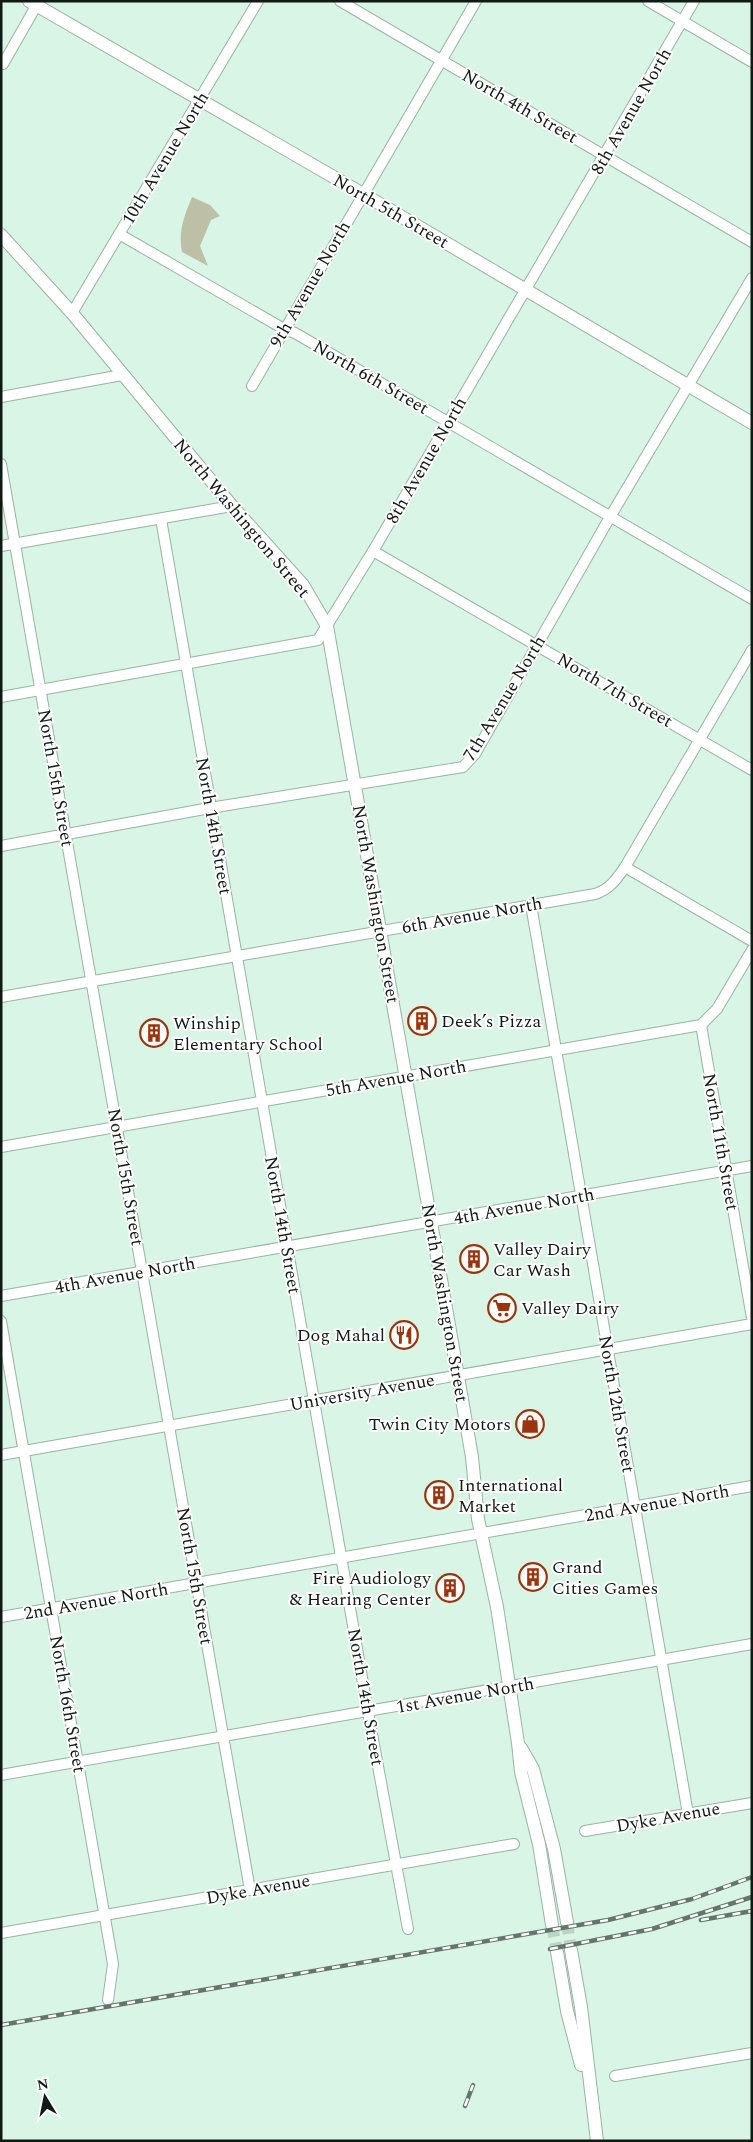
<svg xmlns="http://www.w3.org/2000/svg" width="753" height="2142" viewBox="0 0 753 2142" font-family="Spectral,serif">
<style>
.green{fill:#bdc0a6}
.lines{fill:none;stroke-linecap:round;stroke-linejoin:round}
.major-tunnel{stroke:#bbd4c6;stroke-width:12;stroke-dasharray:12 6;stroke-linecap:butt}
.minor-casing{stroke:#99b3a5;stroke-width:12}
.major-casing{stroke:#99b3a5;stroke-width:14}
.minor{stroke:#fff;stroke-width:10}
.major{stroke:#fff;stroke-width:12}
.rail-casing{stroke:#64756b;stroke-width:4.5}
.rail{stroke:#fff;stroke-width:2.5;stroke-dasharray:8;stroke-linecap:butt}
.labels{text-anchor:middle;stroke-width:4;stroke-linejoin:round;paint-order:stroke}
.street-label{font-size:18px;fill:#101a14;stroke:#fff}
.poi-label{font-size:18px;fill:#101a14;stroke:#fff;text-anchor:start}
</style>
<rect width="100%" height="100%" fill="#d9f5e5"/>
<path class="green" d="M192 197 210 205 220 216 211 220 200 246 208 266 182 252C178 231 184 217 192 197Z"/>
<g class="lines">
<g class="major-tunnel">
<polyline points="567,1922 571,1950"/>
<polyline points="552,1925 557,1952"/>
</g>
<defs>
<g id="minor">
<polyline points="340,1 752,242"/>
<polyline points="648,1 752,62"/>
<polyline points="3,64 39,1"/>
<polyline points="119,234 284,329 295,333 752,599"/>
<polyline points="72,313 258,1"/>
<polyline points="252,386 476,1"/>
<polyline points="1,397 122,375"/>
<polyline points="1,464 250,1890"/>
<polyline points="161,519 368,1712 408,1929"/>
<polyline points="1,546 232,506"/>
<polyline points="373,551 752,770"/>
<polyline points="1,697 318,640 373,551 694,1"/>
<polyline points="1,846 210,808 463,767 475,754 610,517 752,278"/>
<polyline points="625,867 752,941"/>
<polyline points="531,905 688,1814"/>
<path d="M1 997 595 894C610 889 616 880 625 867L752 650"/>
<polyline points="701,1025 752,1318"/>
<polyline points="1,1147 701,1025 717,1009 752,950"/>
<polyline points="1,1296 752,1166"/>
<polyline points="1,1321 113,1964 108,2000"/>
<polyline points="1,1455 752,1324"/>
<polyline points="1,1617 752,1486"/>
<polyline points="1,1775 752,1644"/>
<polyline points="585,1831 752,1803"/>
<polyline points="1,1933 514,1844"/>
<polyline points="615,2076 752,2053"/>
</g>
<g id="major">
<polyline points="29,1 363,194 752,423"/>
<polyline points="1,235 72,313 232,506 303,585 327,626 472,1457 478,1519 497,1607 518,1743 521,1772 539,1844 552,1925"/>
<polyline points="521,1748 533,1769 554,1849 567,1922"/>
<polyline points="571,1950 581,2007 597,2141"/>
<polyline points="557,1952 567,2011 581,2065"/>
</g>
</defs>
<use href="#minor" class="minor-casing"/>
<use href="#major" class="major-casing"/>
<use href="#minor" class="minor"/>
<use href="#major" class="major"/>
<defs>
<g id="rail">
<polyline points="701,1920 752,1911"/>
<polyline points="550,1949 652,1929 752,1897"/>
<polyline points="1,2025 608,1920 692,1899 752,1877"/>
<polyline points="465,2106 473,2085"/>
</g>
</defs>
<use href="#rail" class="rail-casing"/>
<use href="#rail" class="rail"/>
</g>
<defs>
<symbol id="building-ring" viewBox="-11 -11 22 22"><circle r="9.5" fill="#fff" stroke="#9a340b" stroke-width="1.5"/><path d="M-4-6H4V6H1V3H-1V6H-4ZM-2.5-4.3h1.7v1.8h-1.7ZM.8-4.3h1.7v1.8H.8ZM-2.5-1h1.7V.8h-1.7ZM.8-1h1.7V.8H.8Z" fill="#9a340b"/></symbol>
<symbol id="supermarket-ring" viewBox="-11 -11 22 22"><circle r="9.5" fill="#fff" stroke="#9a340b" stroke-width="1.5"/><path d="M-6-5.5h2.5l.6 2H6L4.5 2H-2.5L-4.4-4H-6ZM-1.5 3.2a1.3 1.3 0 1 0 .1 0ZM3 3.2a1.3 1.3 0 1 0 .1 0Z" fill="#9a340b"/></symbol>
<symbol id="restaurant-ring" viewBox="-11 -11 22 22"><circle r="9.5" fill="#fff" stroke="#9a340b" stroke-width="1.5"/><path d="M-5-6h1v4h1v-4h1v4h1v-4h1v5L-1.5 .5V6h-2V.5L-5-1ZM5-6V6H3V1.5H1.5Q1.5-4 5-6Z" fill="#9a340b"/></symbol>
<symbol id="shop-ring" viewBox="-11 -11 22 22"><circle r="9.5" fill="#fff" stroke="#9a340b" stroke-width="1.5"/><path d="M-5-2.5h2.3a2.7 3.5 0 0 1 5.4 0H5L5.5 6h-11ZM-1.5-2.5h3a1.5 2.3 0 0 0-3 0Z" fill="#9a340b"/></symbol>
</defs>
<g fill-rule="evenodd">
<use href="#building-ring" x="406" y="1005" width="32" height="32"/>
<use href="#building-ring" x="138" y="1017" width="32" height="32"/>
<use href="#building-ring" x="458" y="1243" width="32" height="32"/>
<use href="#supermarket-ring" x="486" y="1292" width="32" height="32"/>
<use href="#restaurant-ring" x="388" y="1319" width="32" height="32"/>
<use href="#shop-ring" x="514" y="1408" width="32" height="32"/>
<use href="#building-ring" x="423" y="1479" width="32" height="32"/>
<use href="#building-ring" x="517" y="1561" width="32" height="32"/>
<use href="#building-ring" x="434" y="1572" width="32" height="32"/>
</g>
<g class="labels">
<g class="street-label">
<text transform="translate(520 106) rotate(30)" y="6">North 4th Street</text>
<text transform="translate(631 111) rotate(-60)" y="6">8th Avenue North</text>
<text transform="translate(165 158) rotate(-59)" y="6">10th Avenue North</text>
<text transform="translate(391 211) rotate(30)" y="6">North 5th Street</text>
<text transform="translate(310 284) rotate(-60)" y="6">9th Avenue North</text>
<text transform="translate(371 377) rotate(30)" y="6">North 6th Street</text>
<text transform="translate(426 460) rotate(-60)" y="6">8th Avenue North</text>
<text transform="translate(242 518) rotate(50)" y="6">North Washington Street</text>
<text transform="translate(615 690) rotate(30)" y="6">North 7th Street</text>
<text transform="translate(504 698) rotate(-59)" y="6">7th Avenue North</text>
<text transform="translate(56 778) rotate(80)" y="6">North 15th Street</text>
<text transform="translate(214 826) rotate(80)" y="6">North 14th Street</text>
<text transform="translate(376 904) rotate(80)" y="6">North Washington Street</text>
<text transform="translate(472 915) rotate(-10)" y="6">6th Avenue North</text>
<text transform="translate(396 1078) rotate(-10)" y="6">5th Avenue North</text>
<text transform="translate(721 1142) rotate(80)" y="6">North 11th Street</text>
<text transform="translate(126 1177) rotate(80)" y="6">North 15th Street</text>
<text transform="translate(524 1206) rotate(-10)" y="6">4th Avenue North</text>
<text transform="translate(283 1225) rotate(80)" y="6">North 14th Street</text>
<text transform="translate(125 1275) rotate(-10)" y="6">4th Avenue North</text>
<text transform="translate(445 1303) rotate(80)" y="6">North Washington Street</text>
<text transform="translate(362 1392) rotate(-10)" y="6">University Avenue</text>
<text transform="translate(617 1404) rotate(80)" y="6">North 12th Street</text>
<text transform="translate(657 1503) rotate(-10)" y="6">2nd Avenue North</text>
<text transform="translate(195 1576) rotate(80)" y="6">North 15th Street</text>
<text transform="translate(96 1601) rotate(-10)" y="6">2nd Avenue North</text>
<text transform="translate(465 1695) rotate(-10)" y="6">1st Avenue North</text>
<text transform="translate(366 1697) rotate(80)" y="6">North 14th Street</text>
<text transform="translate(68 1704) rotate(80)" y="6">North 16th Street</text>
<text transform="translate(668 1817) rotate(-10)" y="6">Dyke Avenue</text>
<text transform="translate(258 1889) rotate(-10)" y="6">Dyke Avenue</text>
</g>
<g class="poi-label">
<text x="441" y="1027">Deek’s Pizza</text>
<text x="173" y="1029">Winship<tspan x="173" dy="21">Elementary School</tspan></text>
<text x="493" y="1255">Valley Dairy<tspan x="493" dy="21">Car Wash</tspan></text>
<text x="521" y="1314">Valley Dairy</text>
<text x="385" y="1341" text-anchor="end">Dog Mahal</text>
<text x="511" y="1430" text-anchor="end">Twin City Motors</text>
<text x="458" y="1491">International<tspan x="458" dy="21">Market</tspan></text>
<text x="552" y="1573">Grand<tspan x="552" dy="21">Cities Games</tspan></text>
<text x="431" y="1584" text-anchor="end">Fire Audiology<tspan x="431" dy="21">&amp; Hearing Center</tspan></text>
</g>
</g>
<rect width="753" height="2142" fill="none" stroke="#101a14" stroke-width="5"/>
<g transform="translate(45 2097) rotate(350)" stroke="#ffffff" stroke-width="4" paint-order="stroke">
<path d="M0-4L9 19L0 12L-9 19Z" fill="#101a14"/>
<text y="-8" font-size="14" font-weight="bold" text-anchor="middle" fill="#101a14">N</text>
</g>
</svg>
